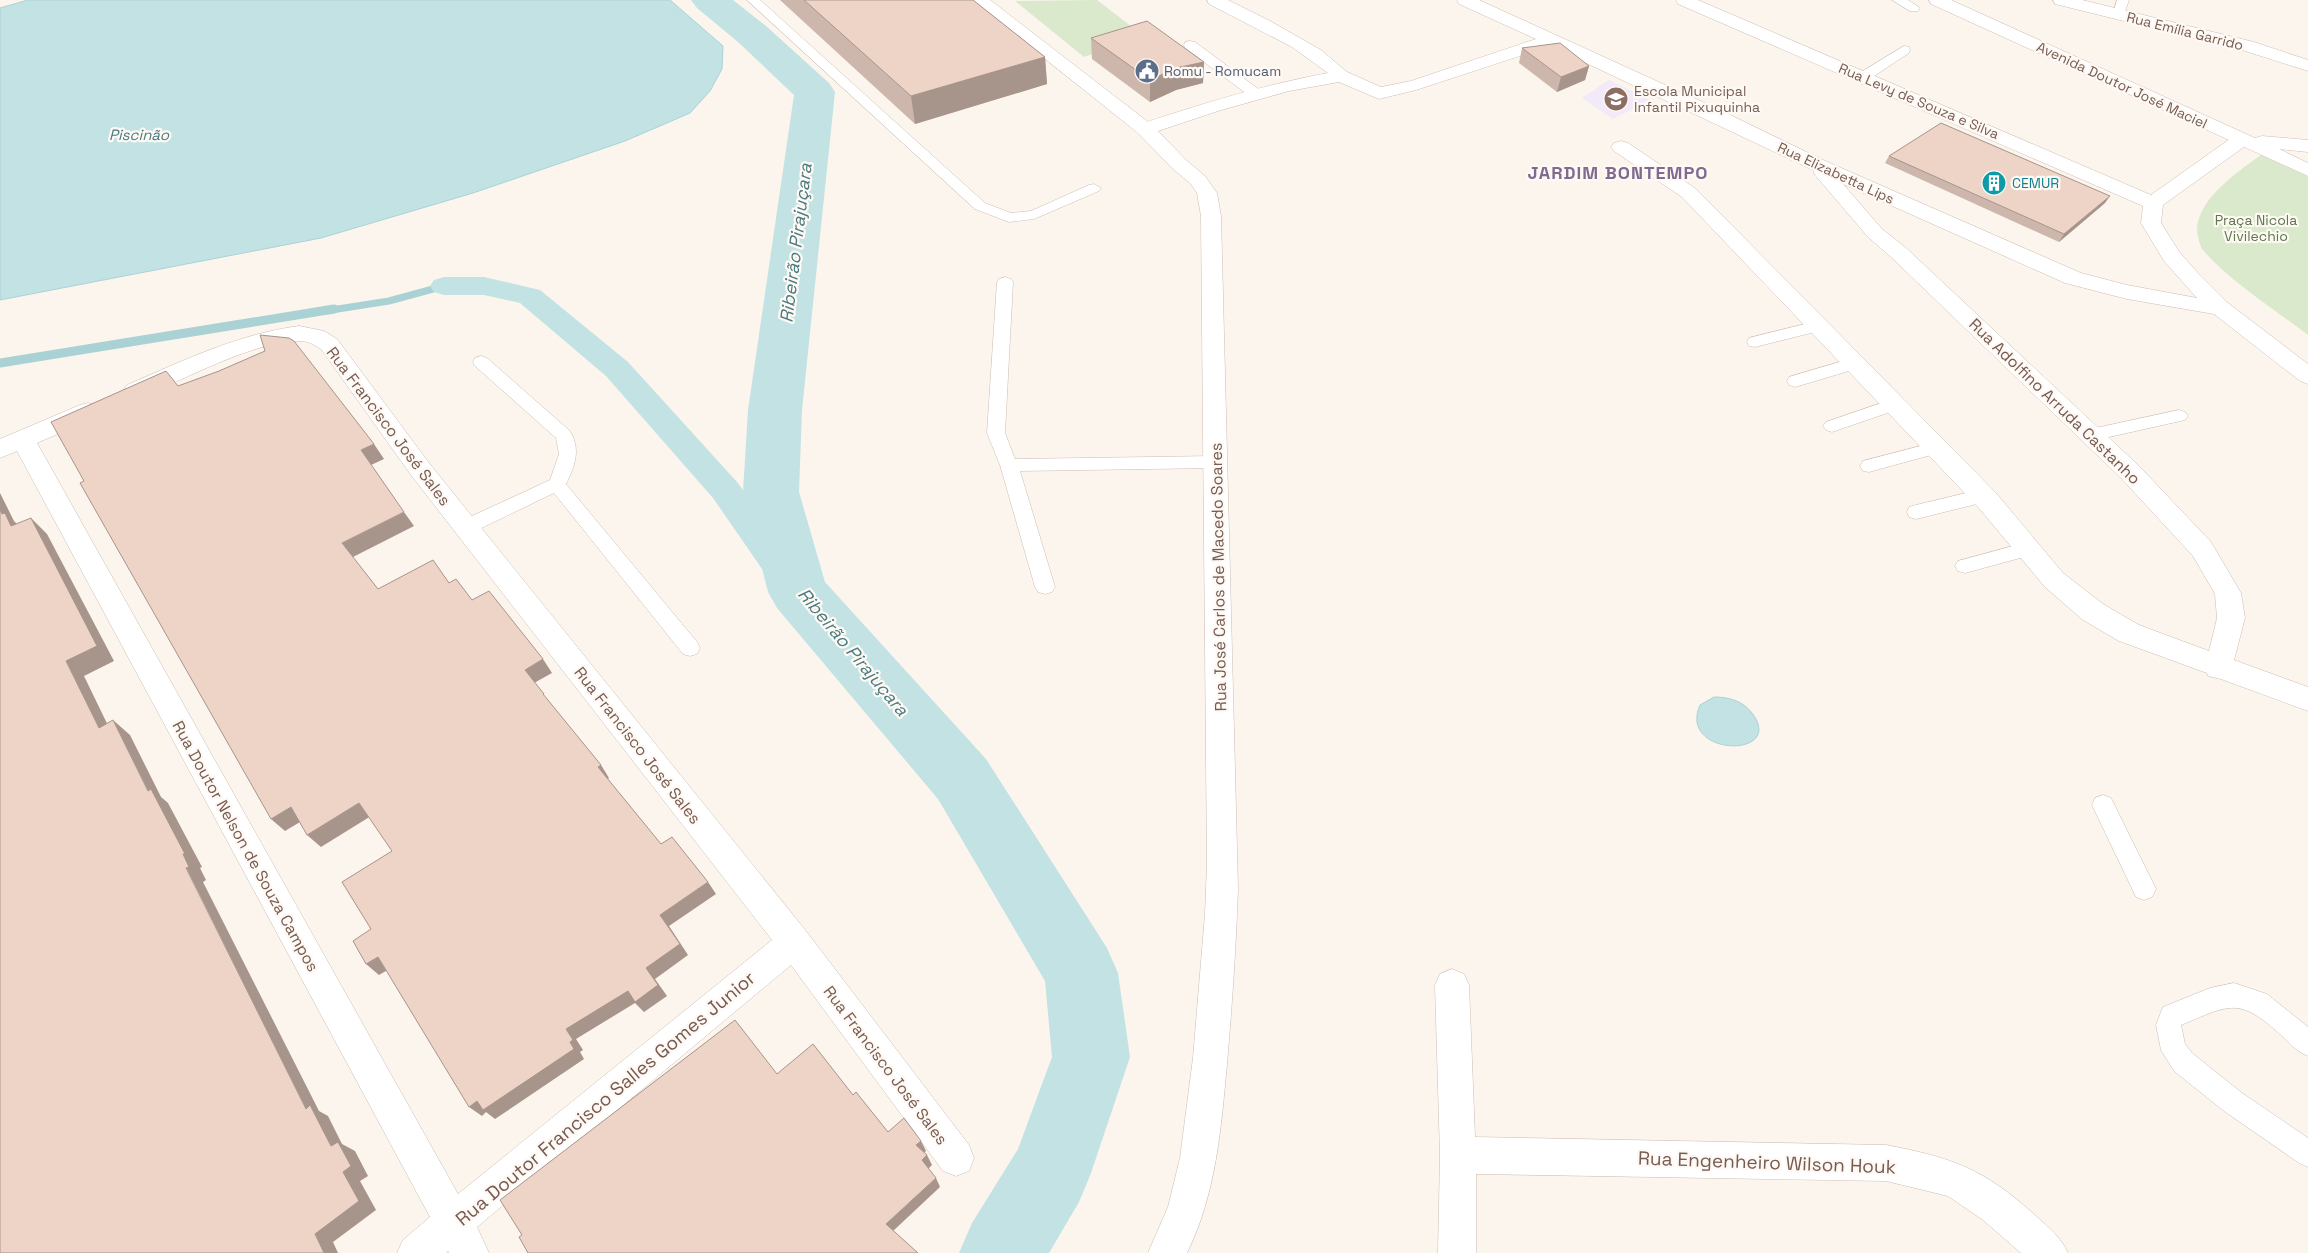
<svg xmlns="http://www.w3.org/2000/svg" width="2308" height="1253" viewBox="0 0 2308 1253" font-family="'Space Grotesk',sans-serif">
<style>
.education{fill:#f2eaf8}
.green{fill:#dae9cc}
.water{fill:#c3e2e4;stroke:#aad2d5}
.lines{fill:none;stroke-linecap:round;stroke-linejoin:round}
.stream-far1{stroke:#aad2d5;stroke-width:7}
.stream{stroke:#aad2d5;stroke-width:9}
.canal{fill:#c3e2e4;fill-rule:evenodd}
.river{fill:#c3e2e4;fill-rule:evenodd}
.service-casing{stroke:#cdbdb3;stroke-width:1}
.minor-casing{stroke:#cdbdb3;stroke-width:1}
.tertiary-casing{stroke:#cdbdb3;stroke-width:1}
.service{fill:#fff;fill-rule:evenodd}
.minor{fill:#fff;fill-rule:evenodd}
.tertiary{fill:#fff;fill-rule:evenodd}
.wall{fill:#cdb6ab}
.shaded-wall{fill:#a7948b}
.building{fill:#eed4c7;stroke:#a7948b}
.labels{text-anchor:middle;stroke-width:4.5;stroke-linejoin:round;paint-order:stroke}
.far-street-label{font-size:14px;fill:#765b51;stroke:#fef9f4}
.far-service-label{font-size:14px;fill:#4e5e75;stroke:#fef9f4;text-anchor:start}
.far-education-label{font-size:14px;fill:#785e54;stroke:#fef9f4;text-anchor:start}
.far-culture-label{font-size:14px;fill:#0d838f;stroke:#fef9f4;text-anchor:start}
.far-park-label{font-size:14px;fill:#5c7a4a;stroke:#fef9f4}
.far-water-label{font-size:15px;font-style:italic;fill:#497b7f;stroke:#fef9f4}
.street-label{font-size:16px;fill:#765b51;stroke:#fef9f4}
.far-district-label{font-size:18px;font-weight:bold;letter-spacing:1px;fill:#806a90;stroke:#fef9f4}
.water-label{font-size:18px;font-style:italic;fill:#497b7f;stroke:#fef9f4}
.near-street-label{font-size:19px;fill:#765b51;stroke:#fef9f4}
</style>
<rect width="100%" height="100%" fill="#fbf5ed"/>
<polygon class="education" points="1609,80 1650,100 1613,119 1582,98"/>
<g class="green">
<polygon points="1097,0 1145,37 1084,57 1015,1"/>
<path d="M2264 153 2308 177V335C2277 311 2228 280 2203 250 2200 247 2197 234 2197 229 2199 197 2240 170 2264 153Z"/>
</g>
<g class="water">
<polygon points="28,0 670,0 723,46 722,69 710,91 690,113 625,141 473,193 321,238 0,300 0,8"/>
<path d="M1714 697C1729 697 1743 701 1752 713 1787 759 1677 757 1700 705Z"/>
</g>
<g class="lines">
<polyline class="stream-far1" points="325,311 389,301 444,286"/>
<polyline class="stream" points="0,363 334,309"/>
<polygon class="canal" points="444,277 484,277 540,290 628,362 737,482 811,582 816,592 811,602 798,606 785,602 713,498 606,376 520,303 484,295 444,295 434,292 430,286 434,280"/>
<polygon class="river" points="691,0 733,0 766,26 829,83 835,92 802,410 799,492 825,582 986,759 1107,948 1118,973 1130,1057 1091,1173 1079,1202 1049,1253 959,1253 972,1223 1018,1149 1052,1057 1045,981 938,799 777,608 768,592 743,492 748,410 794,95 738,42 697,8"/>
<defs>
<g id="service">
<polygon points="747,0 760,0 985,203 1011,213 1031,211 1089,185 1094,184 1101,188 1099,191 1034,219 1009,222 975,209"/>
<polygon points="1892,0 1908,0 1920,8 1918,11 1910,11"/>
<polygon points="2117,0 2129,0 2123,17 2115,17 2113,14"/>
<polygon points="1190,41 1195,42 1261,91 1263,94 1261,97 1251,97 1185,48 1184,45 1185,42"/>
<polygon points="1904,46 1909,47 1910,50 1909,53 1868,80 1858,80 1856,77 1858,74"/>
<polygon points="1005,277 1011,279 1013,282 1005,433 1015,459 1215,456 1221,458 1224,462 1221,466 1215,468 1020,471 1055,587 1052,592 1045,594 1038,592 1035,587 1000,465 987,433 997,282 999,279"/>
<polygon points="1817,321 1823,322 1825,326 1823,330 1755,347 1749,346 1747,342 1749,338"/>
<path d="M481 356 487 358 570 431C581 449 575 466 566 484L697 642 700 648 697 654 690 656 683 654 554 493 473 532 466 534 459 532 457 527 459 522 550 480 559 454 556 438 475 366 473 362 475 358Z"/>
<polygon points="1853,358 1859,360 1861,364 1859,368 1795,387 1789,385 1787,381 1789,377"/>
<polygon points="1893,399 1899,401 1902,405 1899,409 1832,432 1826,430 1823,426 1826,422"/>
<polygon points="2179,410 2185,412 2188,416 2185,420 2091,441 2085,439 2082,435 2085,431 2091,429"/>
<polygon points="1936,442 1942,444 1945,448 1942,452 1869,472 1863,471 1860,466 1863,461"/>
<polygon points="1983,489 1989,491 1992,496 1989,501 1916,519 1909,517 1907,512 1909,507 1916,505"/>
<polygon points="2028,542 2035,544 2038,549 2035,554 1965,573 1958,571 1955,566 1958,561"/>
<polygon points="2103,795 2111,798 2152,881 2156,889 2152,897 2144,900 2136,897 2092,805 2095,798"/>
<path d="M2234 983 2267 994 2308 1027V1056C2297 1052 2290 1044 2281 1035 2238 996 2230 1005 2181 1025L2185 1044 2192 1053 2242 1093 2308 1138V1167L2299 1163 2224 1111 2174 1071 2161 1050 2156 1025 2163 1007 2210 988Z"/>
</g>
<g id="minor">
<path d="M1207 0H1228L1270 21 1321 50 1347 72 1381 87 1411 81 1536 39 1459 4 1457 0H1479L1720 110 1823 160 2081 273 2127 285 2197 298 2164 261 2141 223 2143 206 1678 4 1676 0H1698L2151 195 2234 136 2241 134 2248 136 2251 140 2248 144 2163 205 2161 223 2180 253 2198 273 2228 303 2308 364V384L2300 381 2214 314 2127 299 2065 283 1843 184 1882 229 1905 247 2139 466 2211 542 2241 593 2245 618 2234 660 2308 687V711L2221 679 2208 676 2207 673 2119 641 2083 620 2045 587 1978 507 1682 197 1614 151 1611 147 1614 143 1621 141 1628 143 1696 189 1996 493 2063 573 2103 604 2139 625 2209 651 2217 618 2215 594 2193 556 2121 478 1891 257 1868 237 1815 175 1813 170 1550 46 1416 90 1379 99 1339 82 1289 91 1218 111 1152 133 1145 135 1138 133 1135 129 1138 125C1201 104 1263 85 1328 73L1292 47 1209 4Z"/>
<polygon points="2053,0 2082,0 2254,42 2308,60 2308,71 2242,50 2055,4"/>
<path d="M299 326 324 331 337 339 429 463 806 931 969 1145 974 1158 969 1171 956 1176 943 1171 791 965 477 1227 489 1253H449L448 1251 446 1253H397L403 1240 430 1217 17 451 0 458V439L80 405 88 403 96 405 100 411 96 417 37 443 458 1194 772 940 411 475 321 349C314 345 309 341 300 341 258 340 183 379 143 397L135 399 127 397 123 391 127 385C182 361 238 334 299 326Z"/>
<path d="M1452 969 1464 974 1469 985 1475 1137 1886 1145C1954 1158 1984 1169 2036 1216 2049 1228 2061 1237 2068 1253H2021L1983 1220 1948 1196 1886 1181 1476 1174V1253H1438L1440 1155 1435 985 1440 974Z"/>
</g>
<g id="tertiary">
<path d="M971 0H990L1152 125 1186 160 1205 176 1217 193 1221 216 1238 889C1236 948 1232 1006 1227 1064 1221 1129 1216 1194 1187 1253H1148L1168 1207 1180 1158 1193 1058 1205 914 1207 865 1201 216 1197 193 1191 184 1172 168 1138 133Z"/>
<polygon points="1929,0 1951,0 2255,138 2262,136 2308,140 2308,152 2279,149 2308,163 2308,176 1931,4"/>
</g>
</defs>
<use href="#service" class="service-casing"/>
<use href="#minor" class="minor-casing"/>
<use href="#tertiary" class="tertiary-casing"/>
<use href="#service" class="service"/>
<use href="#minor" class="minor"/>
<use href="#tertiary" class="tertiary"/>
</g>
<g class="wall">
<polygon points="780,0 973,0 1045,57 1047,84 915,124"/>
<polygon points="1091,38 1204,62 1203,83 1176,90 1150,102 1092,59"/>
<polygon points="1522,48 1589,66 1585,80 1557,92 1519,63"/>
<polygon points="1889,156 2105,203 2059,242 1885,163"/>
</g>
<g class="shaded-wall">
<polygon points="1045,57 1047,84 915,124 911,96"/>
<polygon points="1204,62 1203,83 1176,90 1150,102 1150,80 1176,68"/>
<polygon points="1589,66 1585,80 1557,92 1561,77"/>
<polygon points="2110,196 2105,203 2059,242 2064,234"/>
<polygon points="374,444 384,459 371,465 361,450"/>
<polygon points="0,493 14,521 22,529 11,526 2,514 0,510"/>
<polygon points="404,512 414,526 353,557 342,543"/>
<polygon points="31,518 47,534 114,661 84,676 116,742 99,728 66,661"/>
<polygon points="543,659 552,673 534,683 525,670"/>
<polygon points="113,720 130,735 161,797 168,803 202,867 200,868 206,880 203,882 319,1111 328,1116 342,1144 355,1151 368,1176 360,1181 376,1210 333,1242 338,1253 324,1253 315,1234 343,1172 331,1146 306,1109"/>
<polygon points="601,765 609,778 607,780 598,767"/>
<polygon points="359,803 371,816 321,847 307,835"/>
<polygon points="291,807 305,819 285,831 271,819"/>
<polygon points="708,882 716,894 669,926 688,955 655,979 667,996 644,1012 635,1003 576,1039 583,1050 580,1052 584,1059 495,1119 486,1112 482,1116 469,1107 477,1101 570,1042 566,1029 646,968 660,915"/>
<polygon points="378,957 391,968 379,975 366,964"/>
<polygon points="921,1141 926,1151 921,1155 916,1145"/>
<polygon points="927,1155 932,1165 927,1170 922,1160"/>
<polygon points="936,1178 940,1187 892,1232 886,1224"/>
</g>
<g class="building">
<polygon points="804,0 973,0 1045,57 911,96"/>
<polygon points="1147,21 1204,62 1176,68 1150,80 1091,38"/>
<polygon points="1560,43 1589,66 1561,77 1522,48"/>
<polygon points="1941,123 2110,196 2064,234 1889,156"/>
<polygon points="260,335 289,338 294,341 374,444 361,450 404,512 342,543 378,589 433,560 449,583 456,579 472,600 489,591 543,659 525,670 544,694 543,694 601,765 598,767 661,844 672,837 708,882 660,915 680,944 646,968 658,985 635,1002 628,991 566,1029 573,1040 570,1042 574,1049 483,1110 477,1101 469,1107 378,957 366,964 353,941 371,929 342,882 392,851 359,803 307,835 291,807 271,819 80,483 84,481 51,422 166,371 178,386 219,371 265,351"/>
<polygon points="0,510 2,514 5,513 11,526 31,518 97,646 66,661 99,728 113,720 148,791 151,789 185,854 183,854 189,867 186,868 306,1109 310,1105 331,1146 338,1142 351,1166 343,1172 359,1201 315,1234 324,1253 0,1253"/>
<polygon points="735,1020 777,1074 813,1044 853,1095 856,1092 888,1132 904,1118 921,1141 916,1145 927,1155 922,1160 936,1178 886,1224 918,1253 528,1253 519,1237 522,1235 500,1200"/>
</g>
<defs>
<symbol id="civic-disc" viewBox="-11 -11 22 22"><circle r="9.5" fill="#5c6f8a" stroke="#fef9f4"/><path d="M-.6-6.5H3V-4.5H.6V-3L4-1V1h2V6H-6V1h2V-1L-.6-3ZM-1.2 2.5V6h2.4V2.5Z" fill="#fff"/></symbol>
<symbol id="school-disc" viewBox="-11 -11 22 22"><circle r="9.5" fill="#8d6e63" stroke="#fef9f4"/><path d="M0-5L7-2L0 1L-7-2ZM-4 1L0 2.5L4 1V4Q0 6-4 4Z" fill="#fff"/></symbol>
<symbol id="building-disc" viewBox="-11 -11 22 22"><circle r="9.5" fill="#0f9aa8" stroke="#fef9f4"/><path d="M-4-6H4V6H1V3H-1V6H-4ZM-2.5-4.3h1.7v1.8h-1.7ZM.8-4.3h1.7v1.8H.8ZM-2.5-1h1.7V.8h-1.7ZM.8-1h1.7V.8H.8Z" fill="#fff"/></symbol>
</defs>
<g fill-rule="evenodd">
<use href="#civic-disc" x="1133" y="57" width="28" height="28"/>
<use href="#school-disc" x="1602" y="85" width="28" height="28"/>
<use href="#building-disc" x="1980" y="169" width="28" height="28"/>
</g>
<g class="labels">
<g class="far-street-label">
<text transform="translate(2185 31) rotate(14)" y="5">Rua Emília Garrido</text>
<text transform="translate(2122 85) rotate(25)" y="5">Avenida Doutor José Maciel</text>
<text transform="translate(1919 101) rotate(23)" y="5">Rua Levy de Souza e Silva</text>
<text transform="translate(1836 173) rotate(25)" y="5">Rua Elizabetta Lips</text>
</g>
<g class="far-service-label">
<text x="1164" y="76">Romu - Romucam</text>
</g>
<g class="far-education-label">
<text x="1634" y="96">Escola Municipal<tspan x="1634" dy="16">Infantil Pixuquinha</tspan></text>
</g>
<g class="far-culture-label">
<text x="2012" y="188">CEMUR</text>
</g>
<g class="far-park-label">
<text x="2256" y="225">Praça Nicola<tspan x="2256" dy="16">Vivilechio</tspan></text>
</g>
<g class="far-water-label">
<text x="139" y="140">Piscinão</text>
</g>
<g class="street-label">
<text transform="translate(2055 401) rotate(44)" y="6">Rua Adolfino Arruda Castanho</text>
<text transform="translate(389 426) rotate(53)" y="6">Rua Francisco José Sales</text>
<text transform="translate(1218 577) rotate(-91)" y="6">Rua José Carlos de Macedo Soares</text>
<text transform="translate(638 745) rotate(52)" y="6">Rua Francisco José Sales</text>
<text transform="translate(246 846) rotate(61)" y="6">Rua Doutor Nelson de Souza Campos</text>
<text transform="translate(886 1065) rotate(53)" y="6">Rua Francisco José Sales</text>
</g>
<g class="far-district-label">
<text x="1618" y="179">JARDIM BONTEMPO</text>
</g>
<g class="water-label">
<text transform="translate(796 243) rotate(-83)" y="6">Ribeirão Pirajuçara</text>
<text transform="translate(853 652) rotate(50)" y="6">Ribeirão Pirajuçara</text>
</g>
<g class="near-street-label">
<text transform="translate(605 1098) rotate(-40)" y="7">Rua Doutor Francisco Salles Gomes Junior</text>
<text transform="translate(1767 1162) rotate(2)" y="7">Rua Engenheiro Wilson Houk</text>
</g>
</g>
</svg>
